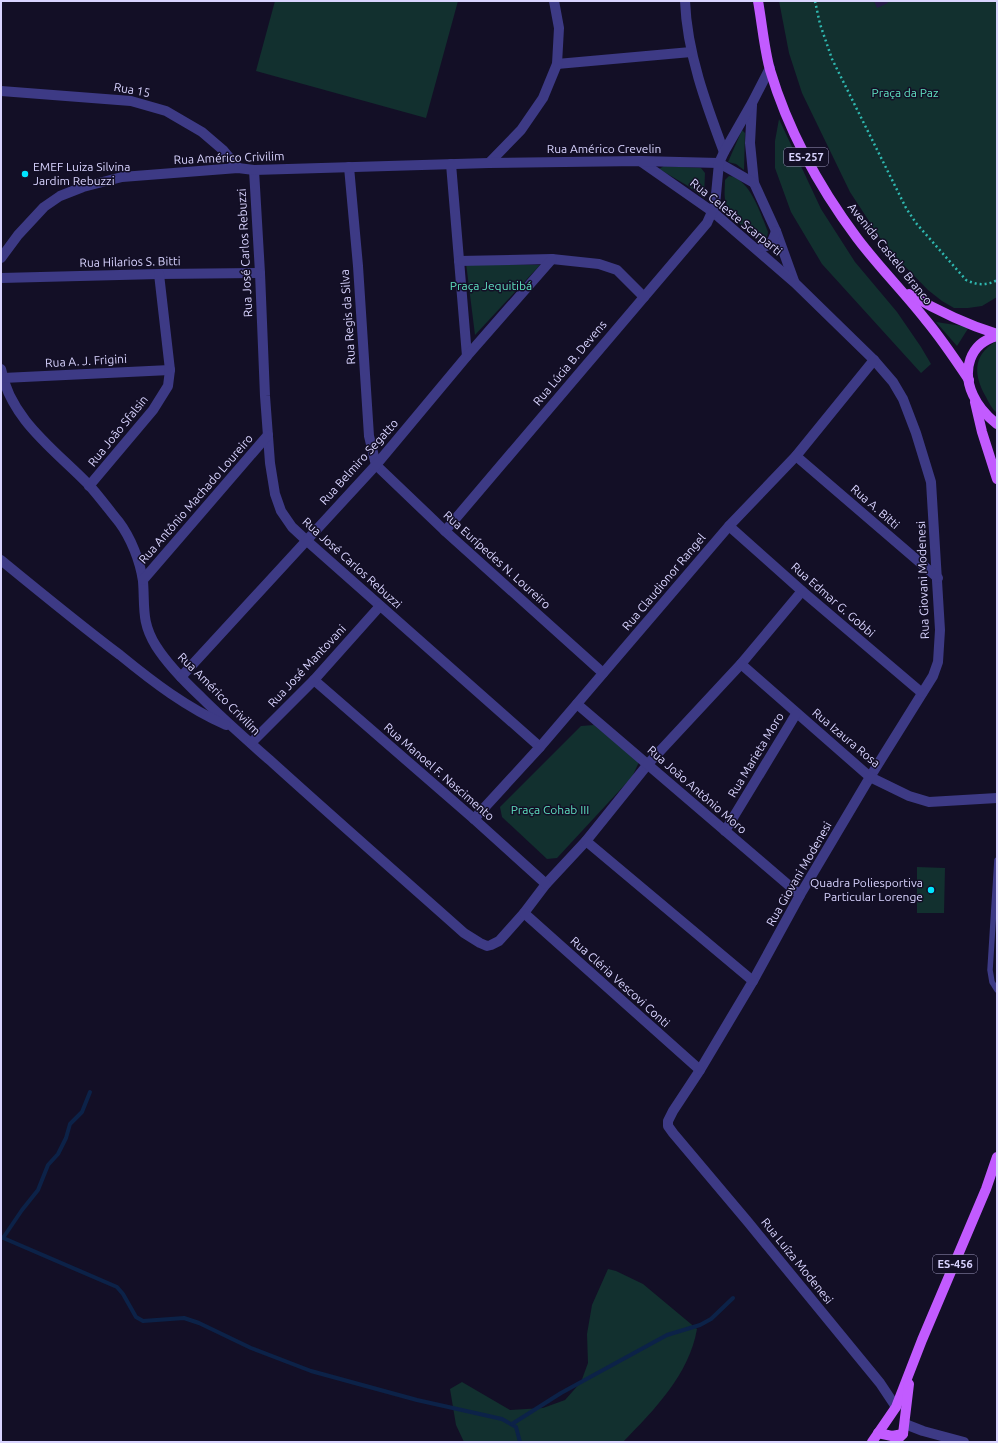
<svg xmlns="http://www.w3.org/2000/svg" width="998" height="1443" viewBox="0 0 998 1443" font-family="Ubuntu,sans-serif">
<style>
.green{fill:#12302f}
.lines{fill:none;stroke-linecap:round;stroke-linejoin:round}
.stream{stroke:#0c2248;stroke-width:4}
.building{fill:#241b47}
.path{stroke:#2fb8b0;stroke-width:2.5;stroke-dasharray:2 3;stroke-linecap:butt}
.service{stroke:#3d3a85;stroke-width:5.5}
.minor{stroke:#3d3a85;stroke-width:10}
.primary{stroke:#c25bff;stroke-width:10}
.poi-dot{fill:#00e5ff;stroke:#130f26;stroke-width:1.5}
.labels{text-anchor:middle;stroke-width:3;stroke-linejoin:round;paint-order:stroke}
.shield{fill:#130f26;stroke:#9e99be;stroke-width:1}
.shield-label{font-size:11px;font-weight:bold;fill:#d9d4ff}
.street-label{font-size:12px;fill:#d9d4ff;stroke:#130f26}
.park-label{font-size:12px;fill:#5fe0c0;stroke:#130f26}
.poi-label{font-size:12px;fill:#d9d4ff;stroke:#130f26;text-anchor:start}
</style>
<rect width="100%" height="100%" fill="#130f26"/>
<g class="green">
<polygon points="275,1 458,1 426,118 256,71"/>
<polygon points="779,1 997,1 997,297 982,306 968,308 954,308 942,301 928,290 886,247 850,192 802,93 789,53"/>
<polygon points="779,119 821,209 855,262 897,312 921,347 931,364 921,373 822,264 791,212 775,168 775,141"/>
<polygon points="742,130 745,133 744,170 736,164 728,162"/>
<polygon points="664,166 701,168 705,173 704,198 688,186 659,169"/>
<path d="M729 176C750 178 761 215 768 232L767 237 764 240C749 237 727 213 725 199 724 193 725 186 725 180Z"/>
<polygon points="466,263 540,265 475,335"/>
<polygon points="936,322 969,327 957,346"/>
<path d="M995 342H997V413C992 409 989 403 986 397 974 376 972 356 995 342Z"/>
<polygon points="594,725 639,762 632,777 557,858 547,859 502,817 500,807 581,726"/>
<polygon points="917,867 945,868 944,913 917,913"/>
<path d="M608 1269 616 1271 643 1284 697 1329C689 1375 654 1410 623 1442H464L456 1425 450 1389 462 1382 510 1410 543 1408 565 1400 581 1382 588 1363 587 1334 592 1305Z"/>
</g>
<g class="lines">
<g class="stream">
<polyline points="1,1237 117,1287 123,1294 136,1317 143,1321 184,1318 199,1323 251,1348 311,1371 417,1400 502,1419 516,1427 520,1442"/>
<polyline points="3,1238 22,1210 38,1190 48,1165 58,1154 66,1138 70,1124 82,1112 90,1092"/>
<polyline points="512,1424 561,1393 667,1335 700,1325 711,1319 733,1298"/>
</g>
</g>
<polygon class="building" points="874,1 887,1 888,3 877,8"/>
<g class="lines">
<path class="path" d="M815 1 820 24 832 59 906 208 916 223 966 280C976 285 987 286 997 280"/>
<polyline class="service" points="997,860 990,970 992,982 997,990"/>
<g class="minor">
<path d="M685 1C687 53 706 104 724 152"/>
<polyline points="557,64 691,52"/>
<polyline points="1,91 131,101 166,111 202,132 223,150 238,168"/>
<polyline points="752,105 750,143 754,183 776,231 794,281"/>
<polyline points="640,161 713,212 795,283 874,360 893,382 903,399 916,433 931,482 940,630 938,662 933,676 870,777 800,895 753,981 700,1070 673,1111 668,1121 668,1126 673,1133 748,1222 880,1383 896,1407"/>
<polyline points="489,163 521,130 543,98 557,64 559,28 554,1"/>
<polyline points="451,164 467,356"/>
<polyline points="349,167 358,266 369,436 376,465 445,531 603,673"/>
<polyline points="254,170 260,273 265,396 270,463 275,494 281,511 292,527 306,540 540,747"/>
<path d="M756 248C770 247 772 244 776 231"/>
<polyline points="1,258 18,235 44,207 60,196 83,187 122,177 238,168 254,170 489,163 640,161 719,163 754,183"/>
<polyline points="459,261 552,259 599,264 617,270 644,297"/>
<polyline points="1,278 159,274 260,273"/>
<path d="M1 369C10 419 55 450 88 484 99 496 109 510 119 522 131 538 140 561 143 581 145 607 141 622 156 646 168 665 184 681 201 697 224 720 248 741 273 763 336 820 400 876 464 933L480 943 487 946 491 945 499 941 524 913 546 884 586 841 648 764 741 664 802 591"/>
<polyline points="3,378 170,370"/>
<polyline points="796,456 938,578"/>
<polyline points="89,486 153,410 168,386 170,370 159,274"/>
<polyline points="729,526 802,591 922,693"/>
<polyline points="445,531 707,223 715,205 719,163 724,152 752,103 770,68"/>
<path d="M1 560C40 592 79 624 120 655 153 682 187 708 226 725"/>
<polyline points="143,580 268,435"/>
<polyline points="741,664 870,777 909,796 929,802 997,798"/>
<polyline points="181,677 376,465 467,356 552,259"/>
<polyline points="314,680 474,819 546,884"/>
<polyline points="577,704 800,895"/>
<polyline points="251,743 314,680 380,606"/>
<polyline points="474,819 540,747 729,526 796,456 874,360"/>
<polyline points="725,831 796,714"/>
<polyline points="586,841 753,981"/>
<polyline points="524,913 700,1070"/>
<polyline points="905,1424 923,1431 964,1442"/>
</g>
<g class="primary">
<path d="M758 1C762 23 764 48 770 70 788 130 819 187 857 238 878 266 903 291 925 319 941 338 955 359 969 380"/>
<path d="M909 294C938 311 965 324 997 334"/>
<path d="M997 336C969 343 962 371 973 395 978 406 988 417 997 424"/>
<polyline points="975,402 982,432 997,479"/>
<polyline points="878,1433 892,1436 903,1434"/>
<polyline points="872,1442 896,1407 922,1340 986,1189 997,1157"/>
<polyline points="895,1442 903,1434 909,1384"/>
</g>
</g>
<g class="poi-dot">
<circle cx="25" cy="174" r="4"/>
<circle cx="931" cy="890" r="4"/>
</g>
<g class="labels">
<g class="shield">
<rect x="784" y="148" width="44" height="18" rx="3"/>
<rect x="933" y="1255" width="44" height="18" rx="3"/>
</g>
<g class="shield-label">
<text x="806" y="161">ES-257</text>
<text x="955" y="1268">ES-456</text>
</g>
<g class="street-label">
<text transform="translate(132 90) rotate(10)" y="4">Rua 15</text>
<text x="604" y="153">Rua Américo Crevelin</text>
<text transform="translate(229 158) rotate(-2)" y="4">Rua Américo Crivilim</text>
<text transform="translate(736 217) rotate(39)" y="4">Rua Celeste Scarparti</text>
<text transform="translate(245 253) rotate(-93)" y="4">Rua José Carlos Rebuzzi</text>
<text transform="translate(890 254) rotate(51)" y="4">Avenida Castelo Branco</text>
<text transform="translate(130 262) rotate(-1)" y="4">Rua Hilarios S. Bitti</text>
<text transform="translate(348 317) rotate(-94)" y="4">Rua Regis da Silva</text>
<text transform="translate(86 361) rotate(-3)" y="4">Rua A. J. Frigini</text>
<text transform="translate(570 363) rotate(-50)" y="4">Rua Lúcia B. Devens</text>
<text transform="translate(118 431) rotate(-51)" y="4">Rua João Sfalsin</text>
<text transform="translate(359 462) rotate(-48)" y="4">Rua Belmiro Segatto</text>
<text transform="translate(196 499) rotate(-49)" y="4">Rua Antônio Machado Loureiro</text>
<text transform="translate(875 507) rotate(41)" y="4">Rua A. Bitti</text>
<text transform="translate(497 560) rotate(42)" y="4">Rua Eurípedes N. Loureiro</text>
<text transform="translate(352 563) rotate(42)" y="4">Rua José Carlos Rebuzzi</text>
<text transform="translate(923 580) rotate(-92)" y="4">Rua Giovani Modenesi</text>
<text transform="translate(664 582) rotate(-50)" y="4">Rua Claudionor Rangel</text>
<text transform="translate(833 600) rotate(41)" y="4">Rua Edmar G. Gobbi</text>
<text transform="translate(307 666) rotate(-47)" y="4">Rua José Mantovani</text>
<text transform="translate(219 694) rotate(45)" y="4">Rua Américo Crivilim</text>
<text transform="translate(846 738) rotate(40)" y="4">Rua Izaura Rosa</text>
<text transform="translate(756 755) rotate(-59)" y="4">Rua Marieta Moro</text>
<text transform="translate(439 772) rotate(41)" y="4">Rua Manoel F. Nascimento</text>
<text transform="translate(697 790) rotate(41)" y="4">Rua João Antônio Moro</text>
<text transform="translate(799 874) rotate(-60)" y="4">Rua Giovani Modenesi</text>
<text transform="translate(620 982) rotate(42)" y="4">Rua Cléria Vescovi Conti</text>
<text transform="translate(797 1261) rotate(51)" y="4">Rua Luíza Modenesi</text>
</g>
<g class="park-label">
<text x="905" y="97">Praça da Paz</text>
<text x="491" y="290">Praça Jequitibá</text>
<text x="550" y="814">Praça Cohab III</text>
</g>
<g class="poi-label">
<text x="33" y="171">EMEF Luiza Silvina<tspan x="33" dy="14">Jardim Rebuzzi</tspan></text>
<text x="923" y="887" text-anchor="end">Quadra Poliesportiva<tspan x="923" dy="14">Particular Lorenge</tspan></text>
</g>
</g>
<rect width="998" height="1443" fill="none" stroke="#d9d4ff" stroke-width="4"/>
</svg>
